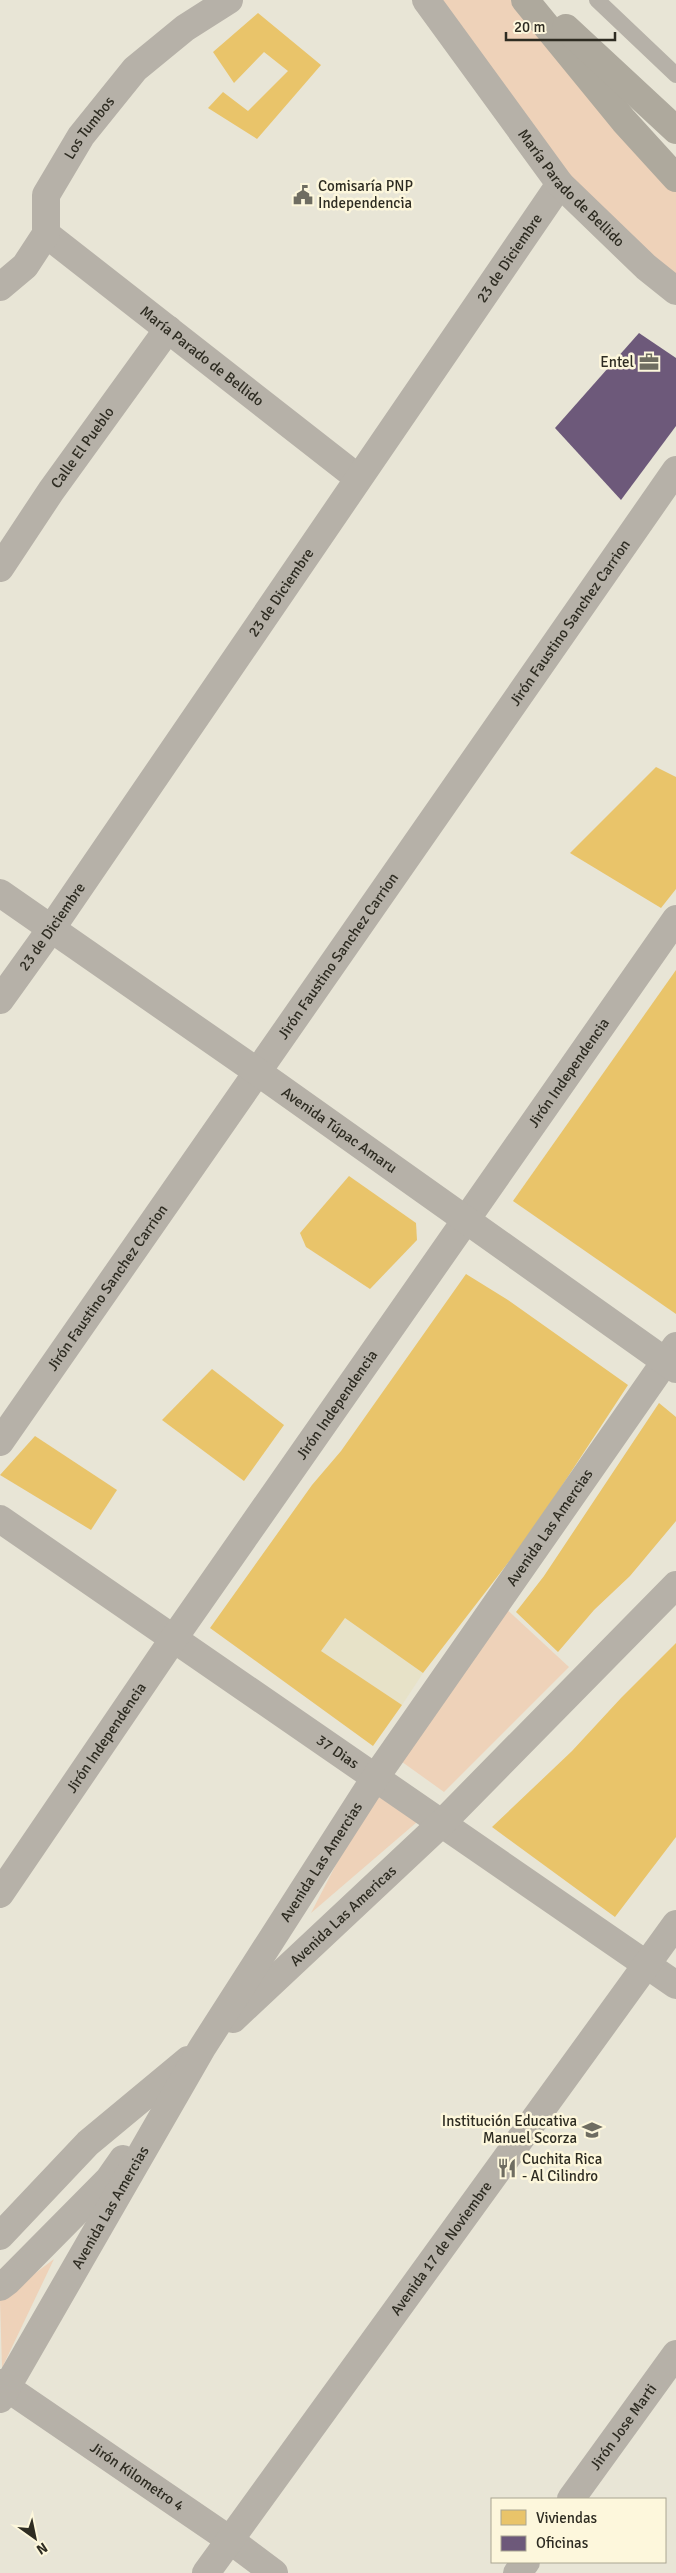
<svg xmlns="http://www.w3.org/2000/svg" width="676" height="2573" viewBox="0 0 676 2573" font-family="Signika,sans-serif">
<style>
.built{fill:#e7e2c8}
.green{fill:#eed2b9}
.homes{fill:#e9c46a}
.offices{fill:#6d597a}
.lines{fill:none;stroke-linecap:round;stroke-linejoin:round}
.service{stroke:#b6b1a8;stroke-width:16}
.minor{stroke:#b6b1a8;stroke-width:28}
.tertiary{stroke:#b6b1a8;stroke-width:28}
.primary{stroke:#aea99d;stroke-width:28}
.labels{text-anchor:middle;stroke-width:5;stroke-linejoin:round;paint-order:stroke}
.street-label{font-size:15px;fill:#2e2c22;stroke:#fdf7dc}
.poi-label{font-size:15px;fill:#2e2c22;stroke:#fdf7dc;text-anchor:start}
</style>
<rect width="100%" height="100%" fill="#e8e5d6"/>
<polygon class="built" points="345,1618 423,1673 402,1705 321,1651"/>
<g class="green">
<polygon points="432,0 516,0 676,186 676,282 564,179"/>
<polygon points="503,1606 569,1667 444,1792 398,1759"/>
<polygon points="375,1789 417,1822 311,1913"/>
<polygon points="54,2259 2,2368 0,2300"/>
</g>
<g class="homes">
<polygon points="258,13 321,65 257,139 208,108 223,92 248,111 288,71 264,52 234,83 213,52"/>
<polygon points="656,767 676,777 676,889 661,908 570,853"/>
<polygon points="676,970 676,1314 513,1201"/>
<polygon points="349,1176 416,1223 417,1240 370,1289 306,1247 300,1233"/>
<polygon points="466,1274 508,1300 628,1385 531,1533 423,1673 345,1618 321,1651 402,1705 373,1746 210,1628 312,1485 341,1451"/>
<polygon points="212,1369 284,1425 244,1481 162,1420"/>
<polygon points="659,1403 676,1417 676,1521 630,1576 594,1610 558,1652 516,1612 544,1576"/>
<polygon points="35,1436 117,1490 91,1530 0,1475"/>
<polygon points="676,1643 676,1837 615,1917 492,1827 572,1751 621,1698"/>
</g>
<polygon class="offices" points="639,333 676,358 676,426 621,500 555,428"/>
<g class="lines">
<polyline class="service" points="597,0 676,75"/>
<g class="minor">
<path id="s1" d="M46 234 358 478"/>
<path id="s2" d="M0 287 25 266 46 234V195L81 136 135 69 185 28 229 0"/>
<path id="s3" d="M0 568 51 491 168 329"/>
<path id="s4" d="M0 1000 51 929 560 184"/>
<path id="s5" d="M0 1442 676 470"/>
<path id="s6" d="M0 1519 676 1985"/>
<path id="s7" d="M0 1894 174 1638 676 919"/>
<path id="s8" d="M233 2019 442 1823 676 1585"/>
<polyline points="0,2236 88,2143 188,2060"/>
<polyline points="0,2287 8,2281 109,2179 123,2159"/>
<path id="s9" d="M0 2383 230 2540 274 2573"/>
<path id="s10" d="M0 2399 202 2048 375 1778 676 1346"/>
<path id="s11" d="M571 2499 676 2354"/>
<path id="s12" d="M206 2573 676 1924"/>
<polyline points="517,2573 526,2562"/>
</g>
<g class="tertiary">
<path id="s13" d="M426 0 560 184 646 267 676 291"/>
<path id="s14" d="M0 893 259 1073 676 1369"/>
</g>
<g class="primary">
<polyline points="525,0 624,121 676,178"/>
<polyline points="566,28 676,130"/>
</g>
</g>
<defs>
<symbol id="civic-bare" viewBox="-9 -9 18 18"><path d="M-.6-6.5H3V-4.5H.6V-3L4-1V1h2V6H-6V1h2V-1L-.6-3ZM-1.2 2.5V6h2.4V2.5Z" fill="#6f6d61" stroke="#fdf7dc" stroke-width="2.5" paint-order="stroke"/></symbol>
<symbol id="office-bare" viewBox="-9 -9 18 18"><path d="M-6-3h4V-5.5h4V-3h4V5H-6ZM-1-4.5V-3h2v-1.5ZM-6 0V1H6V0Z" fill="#6f6d61" stroke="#fdf7dc" stroke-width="2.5" paint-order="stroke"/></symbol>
<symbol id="school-bare" viewBox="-9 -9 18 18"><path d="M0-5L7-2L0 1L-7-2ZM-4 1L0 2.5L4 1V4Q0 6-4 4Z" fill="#6f6d61" stroke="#fdf7dc" stroke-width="2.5" paint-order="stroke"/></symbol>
<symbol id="restaurant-bare" viewBox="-9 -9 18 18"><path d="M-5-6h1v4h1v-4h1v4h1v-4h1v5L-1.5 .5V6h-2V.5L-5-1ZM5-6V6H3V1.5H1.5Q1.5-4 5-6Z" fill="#6f6d61" stroke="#fdf7dc" stroke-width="2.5" paint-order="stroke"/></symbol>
</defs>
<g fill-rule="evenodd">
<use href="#civic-bare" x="289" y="181" width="28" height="28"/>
<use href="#office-bare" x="635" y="348" width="28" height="28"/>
<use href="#school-bare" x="578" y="2116" width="28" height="28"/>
<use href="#restaurant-bare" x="493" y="2154" width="28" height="28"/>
</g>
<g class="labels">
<g class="street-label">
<text dy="5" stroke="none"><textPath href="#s2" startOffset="190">Los Tumbos</textPath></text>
<text dy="5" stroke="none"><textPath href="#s13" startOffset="238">María Parado de Bellido</textPath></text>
<text dy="5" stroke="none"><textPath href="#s4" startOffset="900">23 de Diciembre</textPath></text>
<text dy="5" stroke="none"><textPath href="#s1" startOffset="198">María Parado de Bellido</textPath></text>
<text dy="5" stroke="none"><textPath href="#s3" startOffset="146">Calle El Pueblo</textPath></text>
<text dy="5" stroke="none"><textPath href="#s4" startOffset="495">23 de Diciembre</textPath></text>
<text dy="5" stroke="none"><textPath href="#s5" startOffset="998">Jirón Faustino Sanchez Carrion</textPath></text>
<text dy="5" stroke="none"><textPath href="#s4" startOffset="90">23 de Diciembre</textPath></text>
<text dy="5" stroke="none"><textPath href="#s5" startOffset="592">Jirón Faustino Sanchez Carrion</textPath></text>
<text dy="5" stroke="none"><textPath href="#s7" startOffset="999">Jirón Independencia</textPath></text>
<text dy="5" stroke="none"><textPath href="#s14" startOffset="414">Avenida Túpac Amaru</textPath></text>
<text dy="5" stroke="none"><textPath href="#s5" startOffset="188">Jirón Faustino Sanchez Carrion</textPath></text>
<text dy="5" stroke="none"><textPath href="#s7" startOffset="594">Jirón Independencia</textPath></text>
<text dy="5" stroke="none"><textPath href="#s10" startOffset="1031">Avenida Las Amercias</textPath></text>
<text dy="5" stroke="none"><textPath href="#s7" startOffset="189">Jirón Independencia</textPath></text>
<text dy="5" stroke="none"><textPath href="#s6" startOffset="410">37 Dias</textPath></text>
<text dy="5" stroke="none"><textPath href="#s10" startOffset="626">Avenida Las Amercias</textPath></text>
<text dy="5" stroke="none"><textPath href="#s8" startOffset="151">Avenida Las Americas</textPath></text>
<text dy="5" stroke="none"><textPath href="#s10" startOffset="221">Avenida Las Amercias</textPath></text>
<text dy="5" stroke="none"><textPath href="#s12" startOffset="401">Avenida 17 de Noviembre</textPath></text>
<text dy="5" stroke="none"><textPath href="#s11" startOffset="89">Jirón Jose Marti</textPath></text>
<text dy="5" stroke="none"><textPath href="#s9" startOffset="166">Jirón Kilometro 4</textPath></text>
</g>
<g class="poi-label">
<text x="318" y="191">Comisaría PNP<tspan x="318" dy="17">Independencia</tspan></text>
<text x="634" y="367" text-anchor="end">Entel</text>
<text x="577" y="2126" text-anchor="end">Institución Educativa<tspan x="577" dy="17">Manuel Scorza</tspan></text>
<text x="522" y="2164">Cuchita Rica<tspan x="522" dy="17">- Al Cilindro</tspan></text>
</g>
</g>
<rect x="491" y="2498" width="175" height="65" fill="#fdf7dc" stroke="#aaa692"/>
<rect x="501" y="2510" width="25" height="15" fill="#e9c46a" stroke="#aaa692"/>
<text x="536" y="2523" font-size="15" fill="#2e2c22">Viviendas</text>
<rect x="501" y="2536" width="25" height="15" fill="#6d597a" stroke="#aaa692"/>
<text x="536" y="2548" font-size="15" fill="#2e2c22">Oficinas</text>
<g transform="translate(35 2538) rotate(147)" stroke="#fdf7dc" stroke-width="4" paint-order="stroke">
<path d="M0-4L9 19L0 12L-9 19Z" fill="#2e2c22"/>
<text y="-8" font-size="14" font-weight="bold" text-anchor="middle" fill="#2e2c22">N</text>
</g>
<path d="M506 32v8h109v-8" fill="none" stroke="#2e2c22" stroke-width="2.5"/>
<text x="514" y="32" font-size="15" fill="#2e2c22" stroke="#fdf7dc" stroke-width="4" paint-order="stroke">20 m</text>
</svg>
